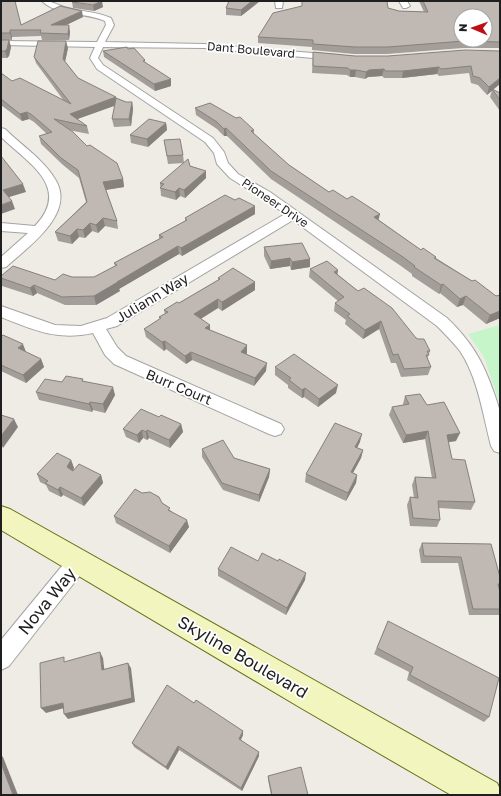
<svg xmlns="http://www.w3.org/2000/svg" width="501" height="796" viewBox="0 0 501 796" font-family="'Golos Text',sans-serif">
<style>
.park{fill:#c7f5ca}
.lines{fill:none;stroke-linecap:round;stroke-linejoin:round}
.street-casing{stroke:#a3a3a3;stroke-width:2}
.secondary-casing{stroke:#666f0e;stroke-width:2}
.street{fill:#fff;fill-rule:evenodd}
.secondary{fill:#f3f5bf;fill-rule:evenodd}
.wall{fill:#a49e9a}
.shaded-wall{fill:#86817d}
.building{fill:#bfb8b3;stroke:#86817d;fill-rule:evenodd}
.labels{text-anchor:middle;stroke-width:3.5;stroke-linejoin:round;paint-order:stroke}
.far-street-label{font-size:12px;fill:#1f1f1f;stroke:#fff}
.street-label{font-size:14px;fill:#1f1f1f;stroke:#fff}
.near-street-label{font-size:17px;fill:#1f1f1f;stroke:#fff}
</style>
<rect width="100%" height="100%" fill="#efece6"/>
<polygon class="park" points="500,325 500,405 484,357 468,334"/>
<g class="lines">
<defs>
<g id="street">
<path d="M42 1C51 1 56 4 64 7 80 12 95 11 111 18L114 25 105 42 204 44 337 55 338 57 334 60 204 48 103 47 98 58 103 65 213 138 224 152 228 163 238 174 270 192 447 318C471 341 483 361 494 393 496 399 499 407 500 413 501 426 500 440 500 453L494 451 491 446C483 415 478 378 460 351 453 342 445 334 437 326L293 220 117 326 106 329 117 347 126 356 281 424 284 429 281 434 275 436 269 434 114 364 105 355 93 333C58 341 33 330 1 317V306L55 325 81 326 107 318 285 214 262 198 230 178 217 164 214 153 205 142 97 69 90 58 95 47 1 45V41L97 42 106 25 105 21C86 12 58 17 42 1Z"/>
<polygon points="275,1 283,1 282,8 276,8"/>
<polygon points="399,1 407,1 410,6 406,8 403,8"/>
<path d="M1 128 5 129C20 144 44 160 55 179 77 213 28 247 6 267L1 268V257L28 233 1 231V223L35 226C72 187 28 163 1 137Z"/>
<polygon points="78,552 85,555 89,562 85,569 9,666 1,670 1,640 71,555"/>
</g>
<polygon id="secondary" points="1,506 10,509 497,783 500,789 500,795 451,795 301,708 1,530"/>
</defs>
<use href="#street" class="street-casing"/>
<use href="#secondary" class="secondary-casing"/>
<use href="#street" class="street"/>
<use href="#secondary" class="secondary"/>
</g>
<g class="wall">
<polygon points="1,1 18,2 15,2 21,25 83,17 65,25 70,32 69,40 42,40 41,36 12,37 12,40 1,40"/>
<polygon points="260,1 241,16 226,15 226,8"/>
<polygon points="419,1 500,1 500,48 463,48 387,54 354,54 312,50 312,47 258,43 258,37 302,6 388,8 399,11 424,12"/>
<polygon points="72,2 103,7 94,11 73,8"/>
<polygon points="1,40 9,40 11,47 9,56 7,58 1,58"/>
<polygon points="68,48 65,62 78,78 116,99 126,102 132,102 133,109 131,126 114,127 112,119 115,105 77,119 87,126 89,134 68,130 123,179 124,187 106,190 117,221 118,229 105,226 98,233 92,231 85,238 79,237 72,244 58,241 55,232 86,202 79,178 63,165 41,144 39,136 47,134 34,122 29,119 22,121 1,105 1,73 12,81 64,101 36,63 34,57"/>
<polygon points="128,49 145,60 145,62 171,86 155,91 104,57 103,51"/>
<polygon points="500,51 493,90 500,93 500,111 490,97 492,90 487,95 478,85 471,83 469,73 439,76 437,74 402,78 384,78 382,76 368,77 365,79 355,77 350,77 347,75 312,73 313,52 355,56 388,56"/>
<polygon points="195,108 254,130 254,134 289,165 329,192 379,220 421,250 436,257 436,258 496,296 500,295 500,318 486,324 463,305 457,307 440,293 439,294 412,276 412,274 401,266 271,179 227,136 224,136 217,129 196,115"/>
<polygon points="166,123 167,130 148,147 131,143 130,135"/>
<polygon points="164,140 183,155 184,163 168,164"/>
<polygon points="190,166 206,171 206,178 185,198 180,196 176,200 161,196 160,183"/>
<polygon points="235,200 255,206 255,214 182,256 179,254 119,289 120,291 96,305 65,305 37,293 33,296 2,286 1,283 1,276 55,280 72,277 94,277 115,266 114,263 159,239 159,235 185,221 185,218"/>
<polygon points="264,247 310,259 310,267 291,270 290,266 270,269 264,256"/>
<polygon points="310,269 337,274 416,338 430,351 427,359 431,367 428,375 401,377 396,363 391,363 379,329 363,339 345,324 346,320 334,311 335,303 338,301 309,277"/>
<polygon points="218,278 255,282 255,290 222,311 218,308 201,319 210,330 247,353 246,354 266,371 254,386 192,360 186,364 166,349 164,351 146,337 144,329 160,319 159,317 165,314 164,310 179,303 218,280"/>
<polygon points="1,337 26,352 41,359 44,367 26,383 1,371"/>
<polygon points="275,367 336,393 318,407 304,397 302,398 288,388 288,385 275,375"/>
<polygon points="83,379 83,381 115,395 105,413 93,410 92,412 39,400 36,392 62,382"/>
<polygon points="405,396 427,405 456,441 448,442 452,459 475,502 471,510 439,508 440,520 437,527 410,526 407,505 410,497 414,498 412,485 415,477 432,478 425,439 403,443 389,415 392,407 403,405 403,404"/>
<polygon points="159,417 181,424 183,432 170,448 149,438 147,440 143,438 139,443 126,437 123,429"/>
<polygon points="360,442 357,448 363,450 361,458 353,473 357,475 356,483 346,501 305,482 306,474"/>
<polygon points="202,449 234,458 270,469 269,477 259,502 223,490 202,457"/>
<polygon points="71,460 74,468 73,471 101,475 103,483 84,506 63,495 61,497 49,491 46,485 40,482 37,474"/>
<polygon points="162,503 189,527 170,553 116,523 114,516"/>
<polygon points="422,543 491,544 500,577 500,587 499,589 500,592 500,615 469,615 458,563 421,563 419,550"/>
<polygon points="258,561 305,580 286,615 218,576 218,569"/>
<polygon points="388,621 489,717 484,722 407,680 409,672 374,654"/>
<polygon points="194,703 243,731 243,735 241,740 259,756 242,791 179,750 168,770 134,747 132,743"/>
<polygon points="268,776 308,795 271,795 268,780"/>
</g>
<g class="shaded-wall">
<polygon points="102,1 103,7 94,11 93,5"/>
<polygon points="252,1 260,1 241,16 241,10"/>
<polygon points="82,11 83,17 52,32 51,25"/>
<polygon points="69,25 70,32 69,40 68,34"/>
<polygon points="10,30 12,37 12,40 10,33"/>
<polygon points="9,40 11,47 9,56 7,58 5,51"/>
<polygon points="66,41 68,48 64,66 63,59"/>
<polygon points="439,67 437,74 402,78 403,71"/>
<polygon points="384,69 382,76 368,77 365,79 366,72 369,70"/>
<polygon points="350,70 356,70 355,77 350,77"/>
<polygon points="500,78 500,84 487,95 489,87"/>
<polygon points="171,79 171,86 155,91 154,84"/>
<polygon points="116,97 117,105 72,121 70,114"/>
<polygon points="132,102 133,109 131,126 129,119"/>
<polygon points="27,112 29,119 22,121 20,114"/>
<polygon points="166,123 167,130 148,147 147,139"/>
<polygon points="226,128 227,136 224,136 224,129"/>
<polygon points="206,171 206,178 185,198 184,190"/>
<polygon points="123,179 124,187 105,190 103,182"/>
<polygon points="23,184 26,192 6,198 3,190"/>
<polygon points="179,188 180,196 176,200 175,192"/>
<polygon points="12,201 15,209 1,214 1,205"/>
<polygon points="255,206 255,214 182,256 181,248"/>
<polygon points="380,214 378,222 374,217"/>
<polygon points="103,218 105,226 98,233 96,225"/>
<polygon points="90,223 92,231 85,238 83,230"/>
<polygon points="77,229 79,237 72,244 70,236"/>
<polygon points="178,246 179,254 119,289 120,291 96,305 94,296 117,282"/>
<polygon points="290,258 290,266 270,269 271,261"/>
<polygon points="310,259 310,267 291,270 292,262"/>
<polygon points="338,270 337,278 334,272"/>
<polygon points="255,282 255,290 222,311 222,302"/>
<polygon points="443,284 440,293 439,294 441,285"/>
<polygon points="34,285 37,293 33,296 30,288"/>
<polygon points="466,296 463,305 457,307 460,299"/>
<polygon points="218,299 218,308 195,322 194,314"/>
<polygon points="500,311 500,318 486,324 490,315"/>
<polygon points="381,321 379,329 363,339 365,330"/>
<polygon points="210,325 210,333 205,328"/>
<polygon points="165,341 166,349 164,351 162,342"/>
<polygon points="23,344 26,352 18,348"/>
<polygon points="247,345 247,353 241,360 241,352"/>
<polygon points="191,352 192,360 186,364 185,356"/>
<polygon points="41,359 44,367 26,383 23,375"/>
<polygon points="267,363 266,371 254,386 255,378"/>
<polygon points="338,385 336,393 318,407 319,399"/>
<polygon points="113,387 115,395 105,413 103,404"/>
<polygon points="305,388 304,397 302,398 302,390"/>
<polygon points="90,402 93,410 92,412 89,404"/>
<polygon points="14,419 18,427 3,448 1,444 1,436"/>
<polygon points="181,424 183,432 170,448 169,440"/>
<polygon points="142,430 143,438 139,443 137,435"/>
<polygon points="147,430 149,438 147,440 146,432"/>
<polygon points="428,431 425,439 403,443 406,435"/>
<polygon points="460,433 456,441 443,443 447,435"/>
<polygon points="362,434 360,442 353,455 355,447"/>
<polygon points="363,450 361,458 349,480 351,472"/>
<polygon points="71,460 74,468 71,475 67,467"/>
<polygon points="270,469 269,477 259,502 259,495"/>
<polygon points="101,475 103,483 84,506 81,498"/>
<polygon points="357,475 356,483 346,501 348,493"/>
<polygon points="60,487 63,495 61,497 58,490"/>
<polygon points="187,520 189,527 170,553 169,546"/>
<polygon points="306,573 305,580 286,615 287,608"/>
<polygon points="100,652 103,658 105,675 102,670"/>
<polygon points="128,663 131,668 135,702 68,719 64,714"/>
<polygon points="63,703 68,707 46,713 41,708"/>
<polygon points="243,731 243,735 239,743 239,739"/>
<polygon points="178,746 179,750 168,770 166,767"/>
<polygon points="259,752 259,756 242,791 241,788"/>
<polygon points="1,755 3,757 18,795 13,795 1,763"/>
</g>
<g class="building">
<polygon points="1,1 15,1 21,25 60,6 82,11 51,25 69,25 68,34 40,33 41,30 10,30 10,33 1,33"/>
<polygon points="73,1 102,1 93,5 72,2"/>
<polygon points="229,1 252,1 241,10 226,8"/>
<path d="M302 1H387L388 8 399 11 428 12 423 1H500V42L464 41 388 47H355L313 44V40L258 37 273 13 302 6ZM461 16H485V40H461Z"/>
<polygon points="1,40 9,40 7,49 5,51 1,51"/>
<polygon points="38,41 66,41 63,59 78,78 116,97 70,114 87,126 54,119 73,132 87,146 90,145 117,163 123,179 103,182 117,221 103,218 96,225 90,223 83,230 77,229 70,236 55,232 87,202 78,170 61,158 39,136 52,132 32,115 27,112 20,114 1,99 1,73 12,81 20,78 71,104 34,57"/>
<polygon points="127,47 128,49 134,48 145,60 143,61 171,79 154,84 103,51"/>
<polygon points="465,50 500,51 500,78 489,87 480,78 473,76 471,66 441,69 439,67 403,71 385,71 384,69 369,70 366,72 356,70 350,70 348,68 313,66 313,52 355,56 388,56"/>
<polygon points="492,89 500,93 500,100"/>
<polygon points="116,98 126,102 132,102 129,119 112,119"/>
<polygon points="210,103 236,118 240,117 254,130 251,131 289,165 329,192 333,190 347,199 352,196 380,214 374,217 421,250 423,248 436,257 434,258 472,281 475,280 496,296 500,295 500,311 490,315 466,296 460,299 443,284 441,285 414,267 415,266 403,257 271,171 226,128 224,129 217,122 195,108"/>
<polygon points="149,119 166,123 147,139 130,135"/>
<polygon points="180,139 183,155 167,156 164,140"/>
<polygon points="1,156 23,184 3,190 12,201 1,205"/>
<polygon points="188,159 190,166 206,171 184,190 179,188 175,192 160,188 164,184 160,183"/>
<polygon points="225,195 235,200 239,198 255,206 181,248 178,246 117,282 118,282 94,296 62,297 34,285 30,288 1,278 1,276 13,266 55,280 63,274 72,277 94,277 117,265 114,263 163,237 159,235 187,220 185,218"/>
<polygon points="302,243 310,259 292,262 290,258 271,261 264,247"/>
<polygon points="327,261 338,270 334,272 358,291 364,288 392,308 416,338 418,339 424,339 430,351 427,351 429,355 426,355 431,367 404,369 398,354 393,355 381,321 365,330 347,316 350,314 335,303 344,297 310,269"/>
<polygon points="233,268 255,282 222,302 218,299 194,314 210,325 205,328 247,345 241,352 267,363 255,378 191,352 185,356 165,341 162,342 144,329 161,318 159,317 168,312 164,310 177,302 179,303 220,279 218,278"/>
<polygon points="3,335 23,344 18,348 41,359 23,375 1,365 1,337"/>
<polygon points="294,354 338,385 319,399 305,388 302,390 289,380 291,378 275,367"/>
<polygon points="66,376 83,379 82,381 113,387 103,404 90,402 89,404 36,392 45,379 62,382"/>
<polygon points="420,394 427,405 444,402 460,433 447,435 452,459 465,460 475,502 438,501 440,520 413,518 410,497 418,498 415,477 436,478 428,431 406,435 392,407 409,404 405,396"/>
<polygon points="141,409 159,417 161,415 181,424 169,440 147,430 146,432 142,430 137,435 123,429"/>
<polygon points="1,415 14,419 1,436"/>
<polygon points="335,423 362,434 355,447 363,450 351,472 357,475 348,493 306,474"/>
<polygon points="223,440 234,458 270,469 259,495 222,483 202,449"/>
<polygon points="57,453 71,460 67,467 73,471 79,464 101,475 81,498 60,487 58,490 45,483 48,481 37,474"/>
<polygon points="135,489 142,493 150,492 159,497 162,503 170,508 168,510 187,520 169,546 114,516"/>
<polygon points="422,543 491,544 500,577 500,584 498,584 500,592 500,609 473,609 461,557 424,556"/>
<polygon points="231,547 258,561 262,553 278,561 279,559 306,573 287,608 218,569"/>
<polygon points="388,621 499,678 489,717 410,675 413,667 377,648"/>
<polygon points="100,652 102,670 128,663 132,698 64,714 63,703 41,708 40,663 64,657 64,662"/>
<polygon points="167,685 194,703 196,700 243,731 239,739 259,752 241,788 178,746 166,767 132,743"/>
<polygon points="1,763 13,795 1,795"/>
<polygon points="301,767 308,795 272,795 268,776"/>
</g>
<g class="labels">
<g class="far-street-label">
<text transform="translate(251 50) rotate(5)" y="4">Dant Boulevard</text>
<text transform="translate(275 203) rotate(34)" y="4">Pioneer Drive</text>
</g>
<g class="street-label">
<text transform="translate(152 298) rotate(-31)" y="5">Juliann Way</text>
<text transform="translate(179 387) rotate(23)" y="5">Burr Court</text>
</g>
<g class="near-street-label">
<text transform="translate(47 601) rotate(-51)" y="6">Nova Way</text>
<text transform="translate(243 657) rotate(30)" y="6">Skyline Boulevard</text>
</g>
</g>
<rect width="501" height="796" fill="none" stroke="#1f1f1f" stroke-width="4"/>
<g transform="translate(473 28) rotate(272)"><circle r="19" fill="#ffffff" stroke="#a5a5a5"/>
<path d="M0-3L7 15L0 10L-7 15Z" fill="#be1014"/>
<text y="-6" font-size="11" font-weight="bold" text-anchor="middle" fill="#1f1f1f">N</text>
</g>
</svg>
